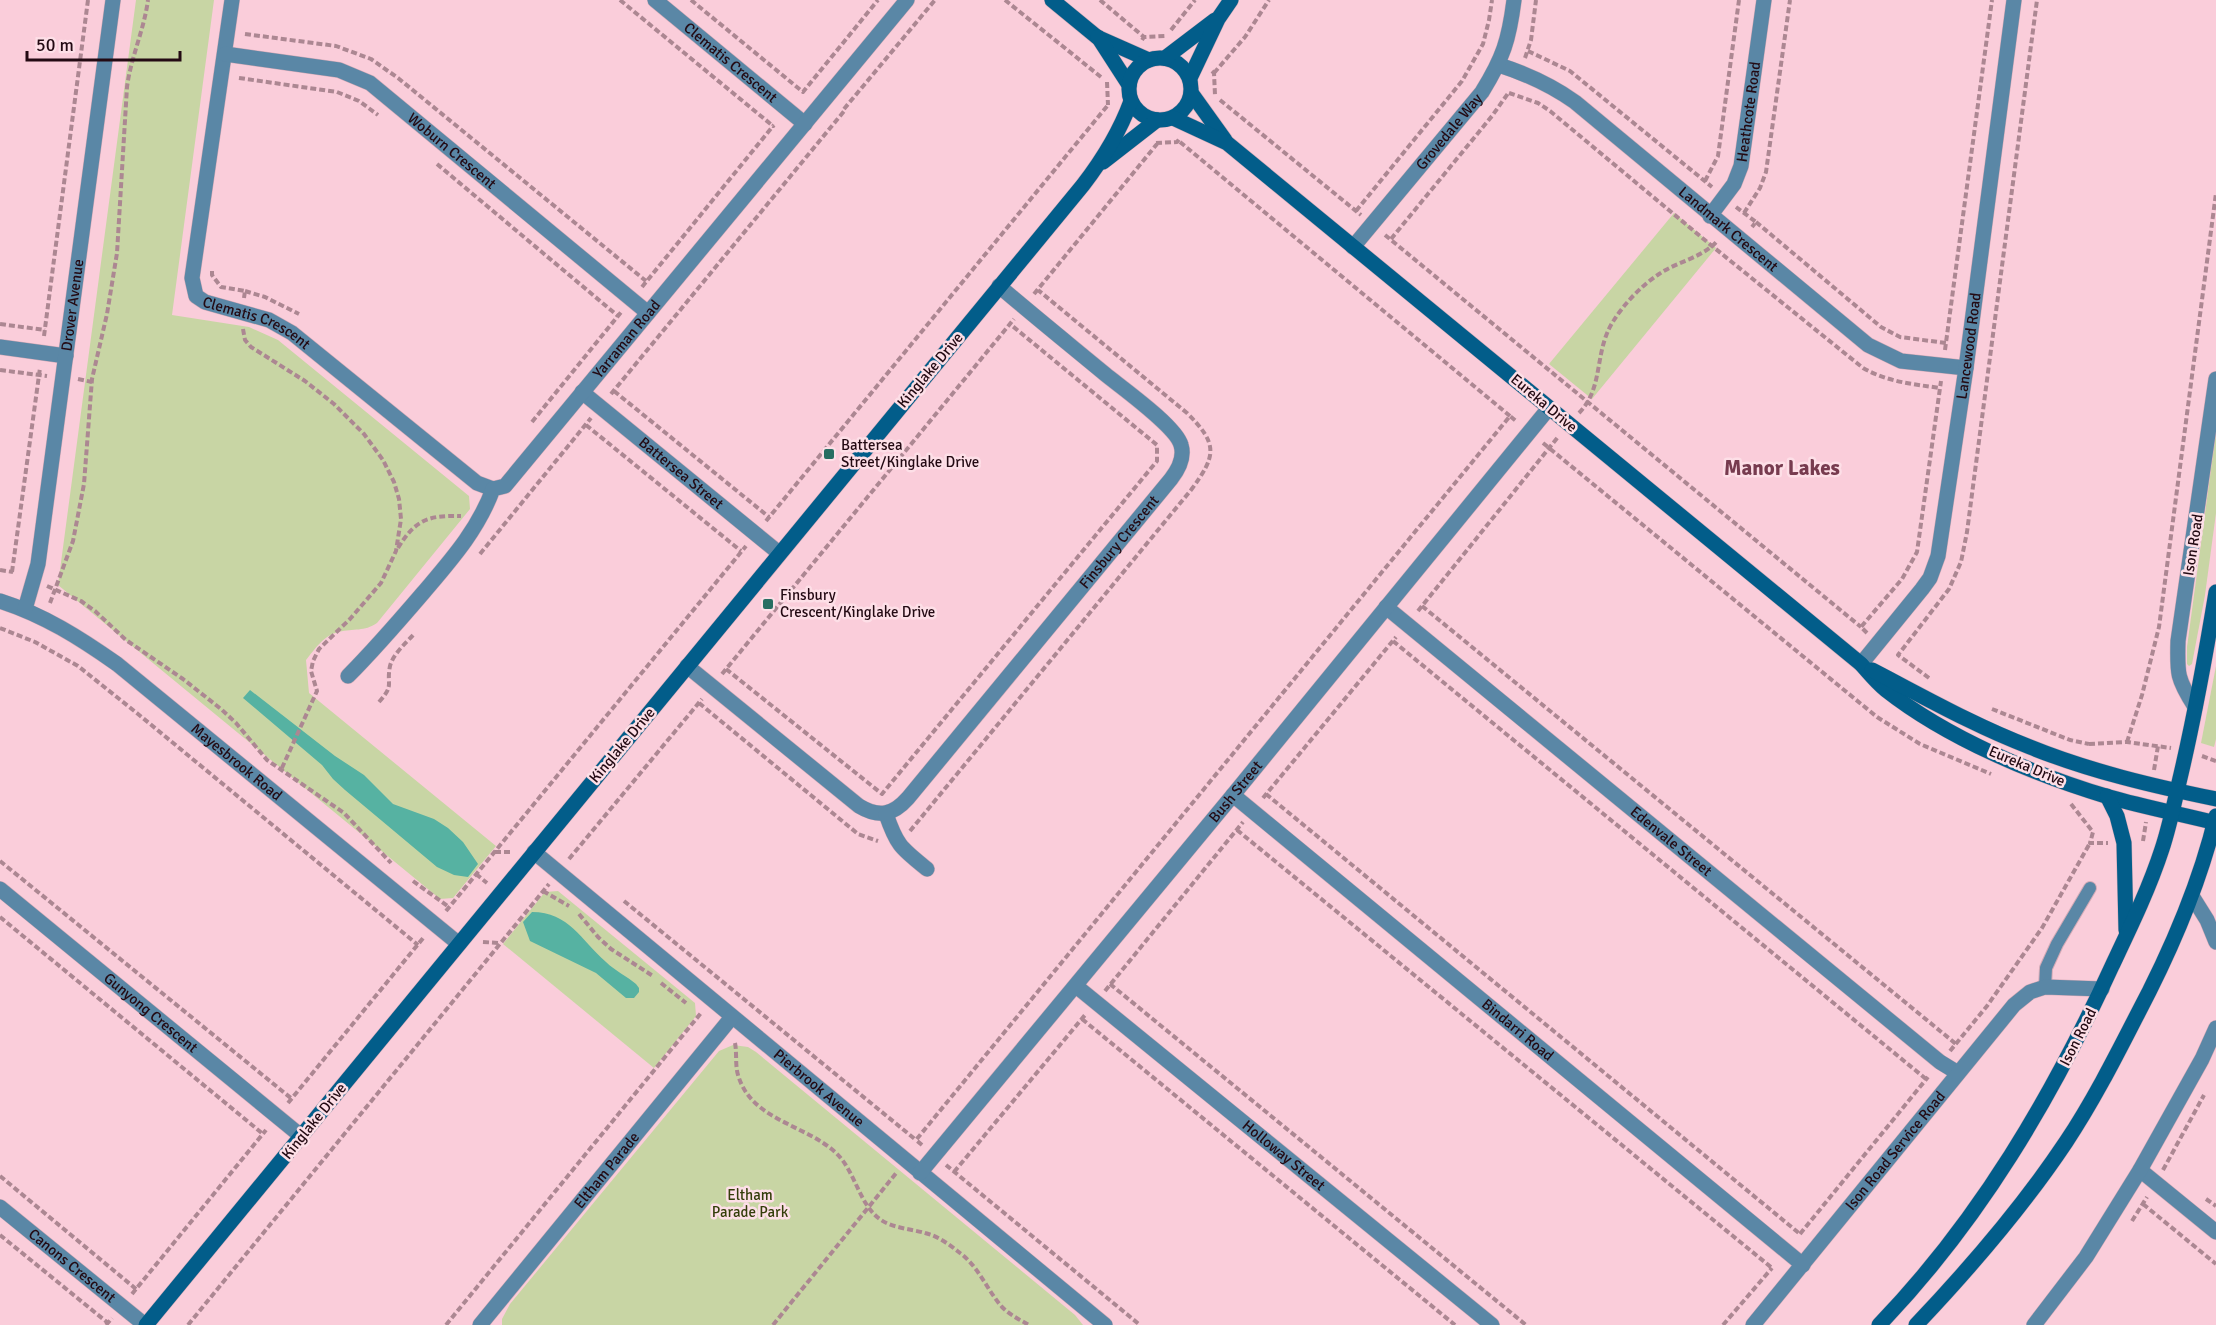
<svg xmlns="http://www.w3.org/2000/svg" width="2216" height="1325" viewBox="0 0 2216 1325" font-family="Signika,sans-serif">
<style>
.green{fill:#c8d5a4}
.water{fill:#56b2a2}
.lines{fill:none;stroke-linecap:round;stroke-linejoin:round}
.lane-casing{stroke:#d3aab6;stroke-width:14}
.street-casing{stroke:#d3aab6;stroke-width:16}
.secondary-casing{stroke:#d3aab6;stroke-width:16}
.path{stroke:#ac8792;stroke-width:4;stroke-dasharray:6 3;stroke-linecap:butt}
.lane{stroke:#5a87a6;stroke-width:12}
.street{stroke:#5a87a6;stroke-width:15}
.secondary{stroke:#025d8a;stroke-width:15}
.poi-dot{fill:#286e62;stroke:#fddfe7;stroke-width:2}
.labels{text-anchor:middle;stroke-width:5;stroke-linejoin:round;paint-order:stroke}
.street-label{font-size:15px;fill:#230a13;stroke:#fddfe7}
.poi-label{font-size:15px;fill:#230a13;stroke:#fddfe7;text-anchor:start}
.park-label{font-size:15px;fill:#333d09;stroke:#fddfe7}
.district-label{font-size:21px;font-weight:bold;fill:#773b4f;stroke:#fddfe7}
</style>
<rect width="100%" height="100%" fill="#facdda"/>
<g class="green">
<path d="M136 0H214L172 315 249 327 278 340 469 496 470 509 377 623C364 632 354 628 339 632 324 635 315 649 306 660L309 693 496 846 453 898 440 899 58 585Z"/>
<polygon points="1674,213 1716,248 1592,399 1549,364"/>
<polygon points="2216,432 2216,513 2205,595 2192,664 2189,666 2187,664 2187,647"/>
<polygon points="2216,666 2216,739 2214,747 2201,743"/>
<polygon points="558,891 695,1003 696,1016 654,1068 503,944 545,892"/>
<polygon points="733,1045 748,1047 756,1052 1075,1315 1083,1325 502,1325 502,1319 510,1304 719,1051"/>
</g>
<g class="water">
<polygon points="250,690 335,756 364,775 393,804 434,819 448,828 463,842 478,864 468,877 454,875 437,867 345,790 333,779 322,765 243,698"/>
<path d="M532 912C569 912 581 940 606 962 615 971 627 976 636 984L639 988V992L634 998H626L596 973 530 941 523 922Z"/>
</g>
<g class="lines">
<defs>
<polyline id="lane" points="2045,987 2046,968 2057,944 2090,888"/>
<g id="street">
<path id="s1" d="M232 0 192 278 196 296 205 302 269 320 292 333 477 483 493 489"/>
<path id="s2" d="M655 0 805 124"/>
<path id="s3" d="M225 54 339 70 370 83 648 313"/>
<path id="s4" d="M1499 65C1527 74 1551 85 1575 102L1868 345 1901 361 1966 368"/>
<path id="s5" d="M1710 216 1734 184 1741 166 1764 0"/>
<path id="s6" d="M1353 247 1482 92C1503 58 1509 40 1514 0"/>
<polyline points="0,347 66,356"/>
<path id="s7" d="M582 392 779 553"/>
<path id="s8" d="M0 601C44 615 80 638 117 664L459 944"/>
<path id="s9" d="M1386 607 1940 1062 1958 1073"/>
<path id="s10" d="M25 609 38 564 113 0"/>
<path id="s11" d="M1861 664 1922 589 1930 578 1938 556 1966 368 2014 0"/>
<path id="s12" d="M687 666 859 806C879 818 893 815 908 798L1171 479C1178 470 1185 458 1181 445 1176 426 1122 388 1105 374 1070 345 1034 316 999 286"/>
<path id="s13" d="M348 676C375 649 399 621 423 593 451 560 478 530 493 489L505 486 907 0"/>
<path d="M2195 707C2177 679 2177 674 2178 641L2216 379"/>
<path id="s14" d="M1233 795 1803 1265"/>
<path d="M886 814C897 846 901 848 927 869"/>
<path id="s15" d="M534 852 1105 1325"/>
<path id="s16" d="M0 889 301 1136"/>
<polyline points="2192,896 2207,920 2216,942"/>
<path id="s17" d="M1076 986 1492 1325"/>
<polyline points="2140,1170 2216,1232"/>
<path id="s18" d="M920 1173 1233 795 1549 408"/>
<path id="s19" d="M0 1207 145 1325"/>
<path id="s20" d="M480 1325 732 1017"/>
<path id="s21" d="M1753 1325 2014 1005 2030 992 2045 987 2102 989"/>
<polyline points="2034,1325 2086,1257 2140,1170 2202,1059 2216,1028"/>
</g>
<g id="secondary">
<polyline points="1052,0 1097,37 1149,60"/>
<polyline points="1098,37 1129,85"/>
<circle cx="1160" cy="89" r="31"/>
<polyline points="1165,58 1215,20"/>
<polyline points="1190,78 1218,19 1231,0"/>
<polyline points="1192,94 1225,140"/>
<path d="M1173 118 1227 143 1861 664C1869 673 1877 683 1886 690 1947 738 2035 775 2109 797 2144 807 2180 814 2216 823"/>
<polyline points="1103,162 1157,120"/>
<path d="M1872 670C1924 697 1975 726 2030 747 2089 771 2153 786 2216 799"/>
<polyline points="2107,796 2117,816 2124,843 2126,930"/>
<path d="M146 1325 1083 185C1103 159 1120 131 1131 101"/>
<path d="M1879 1325C1980 1220 2052 1097 2112 966 2130 928 2149 889 2162 849 2170 825 2175 799 2181 774 2195 714 2206 653 2216 592"/>
<path d="M1916 1325C1970 1268 2022 1208 2066 1142 2092 1103 2114 1060 2135 1019 2169 955 2199 887 2216 816"/>
</g>
</defs>
<use href="#lane" class="lane-casing"/>
<use href="#street" class="street-casing"/>
<use href="#secondary" class="secondary-casing"/>
<g class="path">
<polyline points="620,0 773,126 774,125"/>
<polyline points="691,0 803,92 878,0"/>
<polyline points="1005,0 1101,77"/>
<polyline points="1100,0 1144,37"/>
<polyline points="1171,30 1195,0"/>
<polyline points="245,34 336,46 371,59 398,78 646,281"/>
<polyline points="1142,40 1144,37 1165,36"/>
<polyline points="1528,51 1570,71 1712,187"/>
<polyline points="1525,58 1531,40 1536,0"/>
<polyline points="1212,71 1214,73 1215,95"/>
<polyline points="1214,73 1245,37 1269,0"/>
<polyline points="239,78 337,92 359,101 378,115"/>
<polyline points="1107,82 1108,105"/>
<path d="M1509 93 1538 103 1550 111 1712 246 1863 368C1888 382 1912 384 1940 388"/>
<polyline points="1220,100 1361,215"/>
<polyline points="844,109 935,0"/>
<polyline points="1180,142 1510,416"/>
<polyline points="1156,143 1177,142 1180,138"/>
<polyline points="437,164 618,316"/>
<polyline points="1705,181 1718,156 1739,0"/>
<polyline points="1736,207 1756,222 1752,227"/>
<polyline points="1356,211 1462,81 1483,44 1489,20 1492,0"/>
<polyline points="1744,213 1760,188 1766,172 1790,0"/>
<polyline points="1756,222 1881,327 1900,337 1946,343"/>
<polyline points="1385,235 1861,627"/>
<polyline points="1391,239 1492,116 1509,92"/>
<polyline points="212,271 212,275 221,287 245,291 244,298"/>
<polyline points="642,287 773,126"/>
<polyline points="245,291 265,297 299,314"/>
<polyline points="1034,294 1157,144"/>
<polyline points="0,324 45,330"/>
<polyline points="243,329 245,340 251,347 305,381 334,404 364,434 383,460 394,482 399,499 401,519 396,551 381,583 350,619 319,649 313,661 311,671 317,691 281,770"/>
<polyline points="44,336 88,0"/>
<polyline points="1945,350 1992,0"/>
<polyline points="0,370 47,376"/>
<polyline points="78,379 92,382"/>
<polyline points="614,391 769,517"/>
<polyline points="611,394 845,110"/>
<path d="M1579 413C1605 386 1593 352 1614 320 1624 304 1642 285 1659 274 1678 261 1703 258 1718 240"/>
<polyline points="532,422 622,311"/>
<polyline points="586,425 741,551"/>
<polyline points="1543,443 1877,717 1920,744 1991,774"/>
<polyline points="766,521 1108,105"/>
<path d="M398 548C415 520 428 515 461 516"/>
<polyline points="480,554 591,418"/>
<polyline points="0,570 13,572"/>
<polyline points="12,572 40,368"/>
<polyline points="47,586 81,601 95,611 126,640 183,679 221,709 236,723 267,760 344,813 391,863"/>
<path d="M50 603 73 541 84 484 92 379 107 314 117 253 127 87C131 57 144 30 148 0"/>
<polyline points="1422,606 1956,1044"/>
<polyline points="1418,611 1558,437"/>
<polyline points="0,628 35,642 78,666 138,714 418,945"/>
<polyline points="1867,633 1861,627 1902,579 1917,552 1941,381"/>
<polyline points="1393,641 1926,1079"/>
<polyline points="726,669 882,794 1157,461 1157,445 1010,324"/>
<polyline points="722,674 1014,319"/>
<polyline points="1929,678 1898,655 1949,589 1961,562 1967,532 2037,0"/>
<path d="M379 702C395 684 386 686 390 666 393 654 406 643 414 634"/>
<polyline points="699,703 858,834 878,841"/>
<polyline points="1992,709 2070,740 2089,744"/>
<polyline points="2127,742 2142,695 2159,627 2216,193"/>
<polyline points="2089,744 2127,742 2171,748"/>
<polyline points="2202,756 2216,761"/>
<polyline points="2154,770 2158,746"/>
<polyline points="1266,794 1800,1234"/>
<polyline points="1263,798 1396,637"/>
<polyline points="2071,804 2093,832 2090,843 2108,843"/>
<polyline points="1237,830 1772,1268"/>
<path d="M910 831 1191 490C1217 455 1218 444 1187 413L1038 290"/>
<polyline points="2143,841 2146,822"/>
<polyline points="495,852 512,852"/>
<polyline points="569,859 702,699"/>
<polyline points="0,861 292,1099"/>
<polyline points="476,874 487,883"/>
<polyline points="413,881 449,907"/>
<polyline points="543,891 569,906"/>
<polyline points="624,901 916,1140"/>
<polyline points="446,911 746,546"/>
<polyline points="579,914 598,937 611,949 653,976"/>
<polyline points="0,917 263,1134"/>
<polyline points="483,942 499,943"/>
<polyline points="661,983 686,1003"/>
<polyline points="1110,984 1526,1325"/>
<polyline points="1105,991 1243,822"/>
<polyline points="1082,1019 1455,1325"/>
<path d="M735 1043C737 1053 735 1065 738 1075 751 1120 804 1124 835 1152 856 1171 858 1204 881 1220 893 1228 911 1229 925 1233 938 1236 950 1245 960 1253 979 1267 987 1290 1002 1307 1010 1315 1020 1320 1029 1325"/>
<polyline points="1950,1051 1987,1006 2042,928 2090,843"/>
<polyline points="288,1103 424,937"/>
<polyline points="922,1145 916,1140 1510,416 1516,421"/>
<polyline points="946,1165 1140,1325"/>
<polyline points="2163,1170 2204,1095"/>
<polyline points="954,1172 1085,1015"/>
<polyline points="0,1176 136,1289"/>
<polyline points="2206,1199 2216,1206"/>
<polyline points="2143,1204 2216,1264"/>
<polyline points="2132,1221 2147,1197"/>
<polyline points="1800,1234 1928,1077"/>
<polyline points="0,1235 108,1323"/>
<polyline points="132,1294 266,1130"/>
<polyline points="106,1325 112,1318"/>
<polyline points="188,1325 549,884"/>
<polyline points="446,1325 701,1013"/>
<polyline points="773,1325 897,1172"/>
<polyline points="1723,1325 1772,1268"/>
</g>
<use href="#lane" class="lane"/>
<use href="#street" class="street"/>
<use href="#secondary" class="secondary"/>
</g>
<g class="poi-dot">
<rect x="823" y="448" width="12" height="12" rx="3"/>
<rect x="762" y="598" width="12" height="12" rx="3"/>
</g>
<g class="labels">
<g class="street-label">
<text dy="5" stroke="none"><textPath href="#s2" startOffset="98">Clematis Crescent</textPath></text>
<text dy="5" stroke="none"><textPath href="#s5" startOffset="114">Heathcote Road</textPath></text>
<text dy="5" stroke="none"><textPath href="#s6" startOffset="150">Grovedale Way</textPath></text>
<text dy="5" stroke="none"><textPath href="#s3" startOffset="255">Woburn Crescent</textPath></text>
<text dy="5" stroke="none"><textPath href="#s4" startOffset="284">Landmark Crescent</textPath></text>
<text dy="5" stroke="none"><textPath href="#s10" startOffset="308">Drover Avenue</textPath></text>
<text dy="5" stroke="none"><textPath href="#s1" startOffset="366">Clematis Crescent</textPath></text>
<text dy="5" stroke="none"><textPath href="#s13" startOffset="441">Yarraman Road</textPath></text>
<text dy="5" stroke="none"><textPath href="#s11" startOffset="346">Lancewood Road</textPath></text>
<text transform="translate(930 370) rotate(-50)" y="5">Kinglake Drive</text>
<text transform="translate(1544 403) rotate(40)" y="5">Eureka Drive</text>
<text dy="5" stroke="none"><textPath href="#s7" startOffset="128">Battersea Street</textPath></text>
<text dy="5" stroke="none"><textPath href="#s12" startOffset="609">Finsbury Crescent</textPath></text>
<text transform="translate(2193 545) rotate(-81)" y="5">Ison Road</text>
<text transform="translate(622 745) rotate(-50)" y="5">Kinglake Drive</text>
<text dy="5" stroke="none"><textPath href="#s8" startOffset="288">Mayesbrook Road</textPath></text>
<text transform="translate(2027 766) rotate(23)" y="5">Eureka Drive</text>
<text dy="5" stroke="none"><textPath href="#s18" startOffset="495">Bush Street</textPath></text>
<text dy="5" stroke="none"><textPath href="#s9" startOffset="369">Edenvale Street</textPath></text>
<text dy="5" stroke="none"><textPath href="#s16" startOffset="195">Gunyong Crescent</textPath></text>
<text dy="5" stroke="none"><textPath href="#s14" startOffset="369">Bindarri Road</textPath></text>
<text transform="translate(2078 1037) rotate(-63)" y="5">Ison Road</text>
<text dy="5" stroke="none"><textPath href="#s15" startOffset="370">Pierbrook Avenue</textPath></text>
<text transform="translate(314 1121) rotate(-51)" y="5">Kinglake Drive</text>
<text dy="5" stroke="none"><textPath href="#s21" startOffset="225">Ison Road Service Road</textPath></text>
<text dy="5" stroke="none"><textPath href="#s17" startOffset="268">Holloway Street</textPath></text>
<text dy="5" stroke="none"><textPath href="#s20" startOffset="200">Eltham Parade</textPath></text>
<text dy="5" stroke="none"><textPath href="#s19" startOffset="93">Canons Crescent</textPath></text>
</g>
<g class="poi-label">
<text x="841" y="450">Battersea<tspan x="841" dy="17">Street/Kinglake Drive</tspan></text>
<text x="780" y="600">Finsbury<tspan x="780" dy="17">Crescent/Kinglake Drive</tspan></text>
</g>
<g class="park-label">
<text x="750" y="1200">Eltham<tspan x="750" dy="17">Parade Park</tspan></text>
</g>
<g class="district-label">
<text x="1782" y="475">Manor Lakes</text>
</g>
</g>
<path d="M27 51v9h153v-9" fill="none" stroke="#230a13" stroke-width="3"/>
<text x="36" y="51" font-size="18" fill="#230a13" stroke="#fddfe7" stroke-width="4.5" paint-order="stroke">50 m</text>
</svg>
